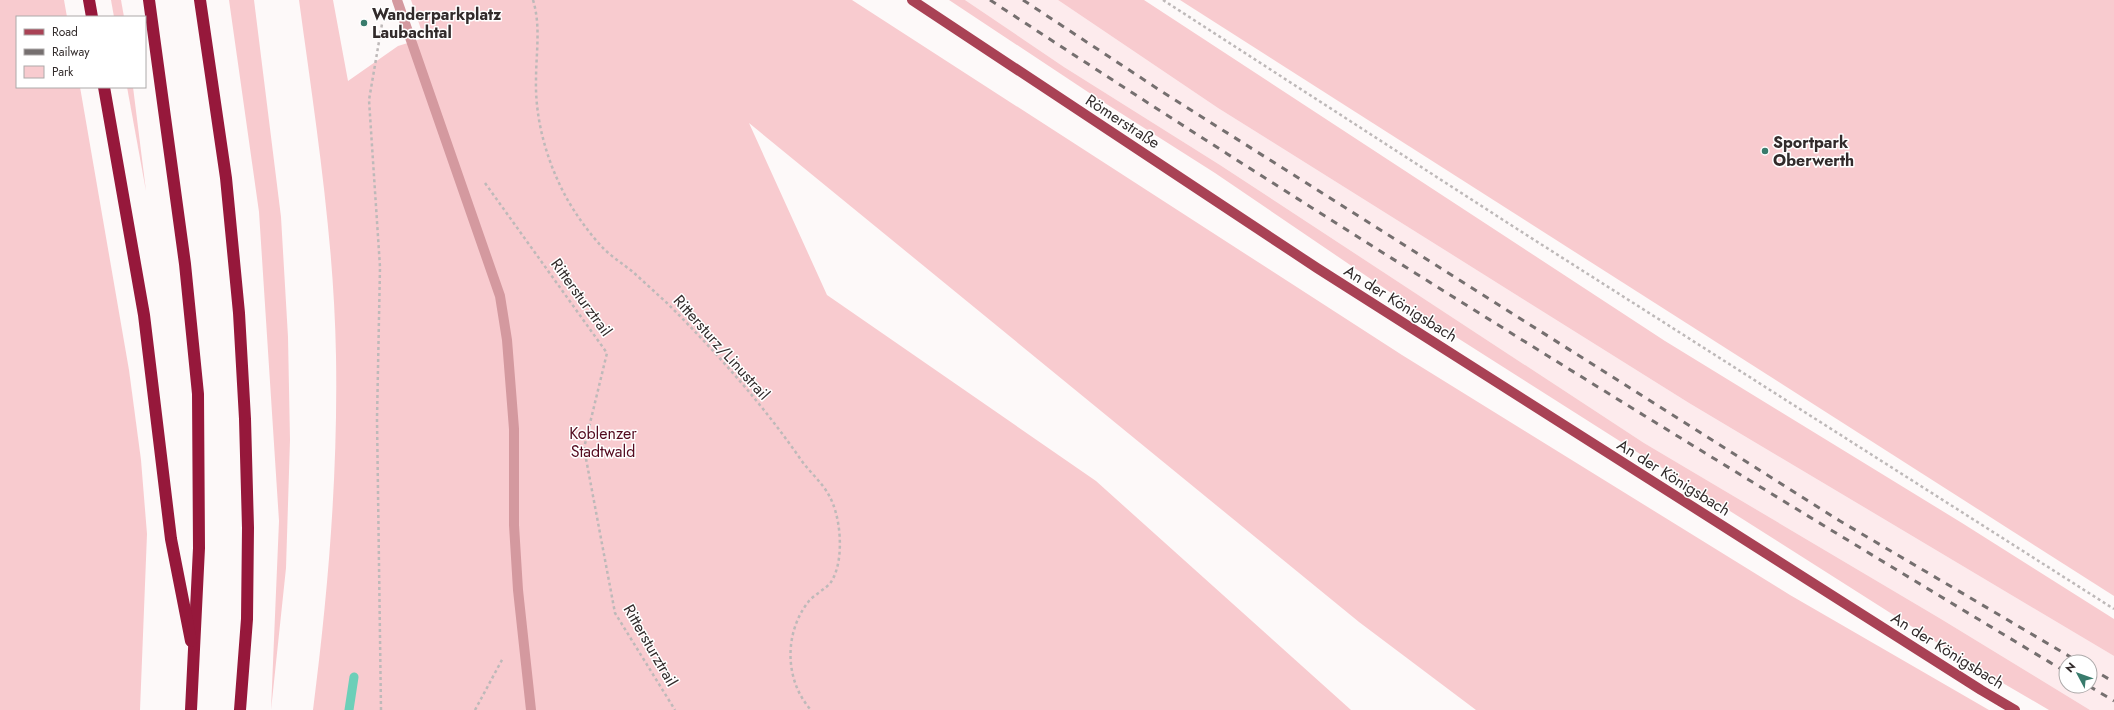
<svg xmlns="http://www.w3.org/2000/svg" width="2114" height="710" viewBox="0 0 2114 710" font-family="Jost,sans-serif">
<style>
.built{fill:#fdebed;fill-rule:evenodd}
.green{fill:#f8cbcf}
.lines{fill:none;stroke-linecap:round;stroke-linejoin:round}
.stream{stroke:#6ccfb8;stroke-width:9}
.path{stroke:#beb9b9;stroke-width:2.5;stroke-dasharray:3 3;stroke-linecap:butt}
.minor{stroke:#d4999f;stroke-width:10}
.major{stroke:#a94255;stroke-width:10}
.highway{stroke:#96183b;stroke-width:12}
.rail{stroke:#756f6f;stroke-width:3;stroke-dasharray:7 7;stroke-linecap:butt}
.poi-dot{fill:#397b6c;stroke:#fff;stroke-width:1.5}
.labels{text-anchor:middle;stroke-width:3;stroke-linejoin:round;paint-order:stroke}
.poi-label{font-size:16px;font-weight:bold;fill:#322b2b;stroke:#fff;text-anchor:start}
.street-label{font-size:16px;fill:#322b2b;stroke:#fff}
.park-label{font-size:16px;fill:#530a1e;stroke:#fff}
</style>
<rect width="100%" height="100%" fill="#fdf9f9"/>
<path class="built" d="M965 0H1058L1218 108 1689 403 2114 656V710H2090L1941 619 1644 443 1220 165 1064 67ZM2066 662H2090V686H2066Z"/>
<g class="green">
<polygon points="0,0 64,0 67,17 17,17 17,87 80,87 129,370 141,460 147,534 140,710 0,710"/>
<polygon points="111,0 121,0 124,17 114,17"/>
<polygon points="229,0 254,0 281,217 288,337 290,440 286,568 271,710 279,521 259,212"/>
<path d="M299 0H333L348 81 398 46 424 38 411 0H852L1402 355 1790 595 1989 710H1476L1359 622 749 123 827 295 1096 481 1351 710H313C328 593 338 475 336 356 334 237 315 118 299 0Z"/>
<polygon points="949,0 965,0 1064,67 1220,165 1644,443 1941,619 2090,710 2049,710 1977,668 1456,337 1215,173 1097,98"/>
<polygon points="1058,0 1144,0 1665,341 1962,523 2114,619 2114,656 1689,403 1218,108"/>
<polygon points="1180,0 2114,0 2114,596"/>
<polygon points="127,87 133,87 146,191"/>
</g>
<g class="lines">
<polyline class="stream" points="349,710 354,677"/>
<g class="path">
<path d="M533 0C541 26 536 53 536 80 535 120 547 162 566 197 576 215 589 233 603 248 612 257 623 264 633 272 644 282 656 293 667 303 715 351 760 401 799 457 810 474 825 483 833 504 841 524 844 562 831 582 826 589 815 594 809 601 784 632 784 680 811 710"/>
<polyline points="1163,0 1514,227 2114,609"/>
<polyline points="485,183 607,353 584,448 615,613 675,710"/>
<polyline points="381,710 377,419 380,267 369,100 382,24"/>
<polyline points="475,710 503,658"/>
</g>
<polyline class="minor" points="397,0 500,296 507,340 514,429 514,525 518,590 531,710"/>
<polyline class="major" points="912,0 1317,268 1981,690 2015,710"/>
<g class="highway">
<polyline points="89,0 92,17"/>
<polyline points="149,0 185,264 198,394 199,548 191,710"/>
<polyline points="200,0 226,178 239,313 245,419 248,528 247,619 240,710"/>
<polyline points="104,87 144,315 171,539 191,641"/>
</g>
<g class="rail">
<path d="M990 0C1343 232 1703 454 2066 672"/>
<polyline points="1023,0 1161,91 1840,521 2079,662"/>
<polyline points="2090,668 2114,682"/>
<polyline points="2089,686 2114,701"/>
</g>
</g>
<g class="poi-dot">
<circle cx="364" cy="23" r="4"/>
<circle cx="1765" cy="151" r="4"/>
</g>
<g class="labels">
<g class="poi-label">
<text x="372" y="20">Wanderparkplatz<tspan x="372" dy="18">Laubachtal</tspan></text>
<text x="1773" y="148">Sportpark<tspan x="1773" dy="18">Oberwerth</tspan></text>
</g>
<g class="street-label">
<text transform="translate(1123 121) rotate(33)" y="6">Römerstraße</text>
<text transform="translate(582 297) rotate(54)" y="6">Rittersturztrail</text>
<text transform="translate(1401 303) rotate(32)" y="6">An der Königsbach</text>
<text transform="translate(722 347) rotate(48)" y="6">Rittersturz/Linustrail</text>
<text transform="translate(1674 477) rotate(32)" y="6">An der Königsbach</text>
<text transform="translate(651 645) rotate(60)" y="6">Rittersturztrail</text>
<text transform="translate(1948 650) rotate(32)" y="6">An der Königsbach</text>
</g>
<g class="park-label">
<text x="603" y="439">Koblenzer<tspan x="603" dy="18">Stadtwald</tspan></text>
</g>
</g>
<rect x="16" y="16" width="130" height="72" fill="#ffffff" stroke="#adaaaa"/>
<rect x="24" y="29" width="20" height="6" fill="#a94255" stroke="#adaaaa"/>
<text x="52" y="36" font-size="12" fill="#322b2b">Road</text>
<rect x="24" y="49" width="20" height="6" fill="#756f6f" stroke="#adaaaa"/>
<text x="52" y="56" font-size="12" fill="#322b2b">Railway</text>
<rect x="24" y="66" width="20" height="12" fill="#f8cbcf" stroke="#adaaaa"/>
<text x="52" y="76" font-size="12" fill="#322b2b">Park</text>
<g transform="translate(2078 674) rotate(311)"><circle r="19" fill="#ffffff" stroke="#adaaaa"/>
<path d="M0-3L7 15L0 10L-7 15Z" fill="#397b6c"/>
<text y="-6" font-size="11" font-weight="bold" text-anchor="middle" fill="#322b2b">N</text>
</g>
</svg>
